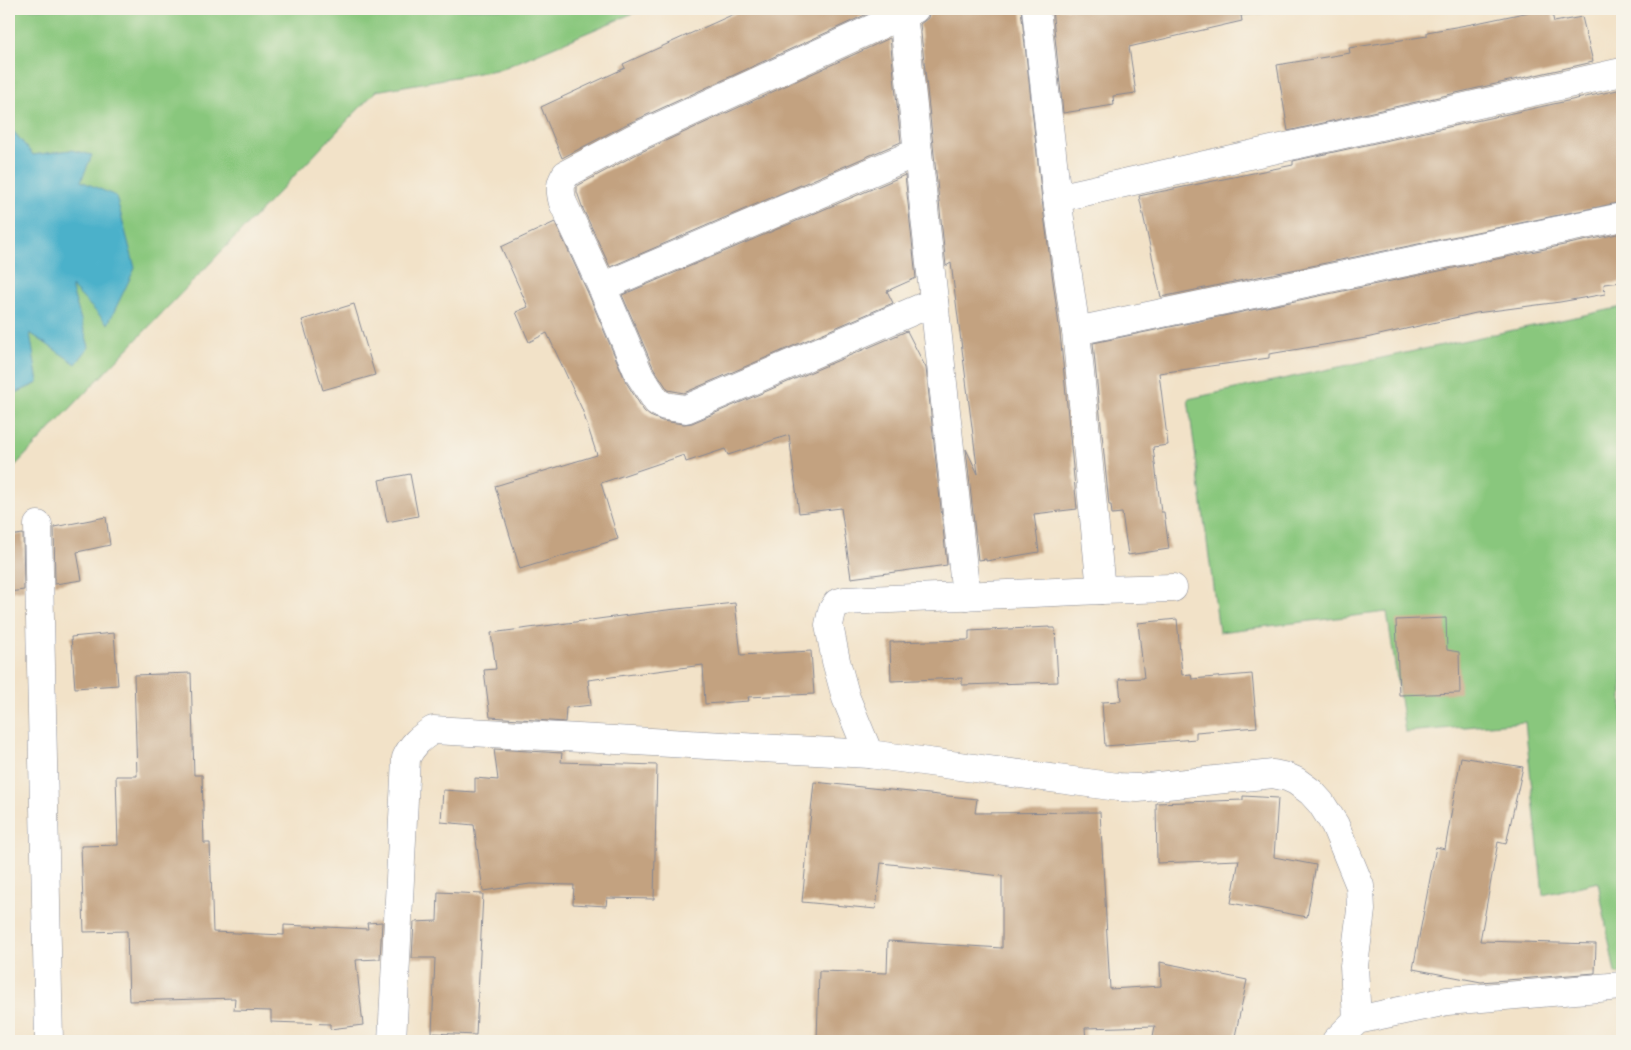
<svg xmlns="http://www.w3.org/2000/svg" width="1631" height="1050" viewBox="0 0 1631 1050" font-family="Kalam,sans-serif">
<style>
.green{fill:#89c77d;stroke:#527b6e}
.water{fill:#4bb1ca;stroke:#337094}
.building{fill:#c3a280}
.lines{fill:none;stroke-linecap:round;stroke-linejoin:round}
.minor-casing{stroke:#868893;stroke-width:29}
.minor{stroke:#fff;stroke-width:28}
</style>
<rect width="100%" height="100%" fill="#f7f3e8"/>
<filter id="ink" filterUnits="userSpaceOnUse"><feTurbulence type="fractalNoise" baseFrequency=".02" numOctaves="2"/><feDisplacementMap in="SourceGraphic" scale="10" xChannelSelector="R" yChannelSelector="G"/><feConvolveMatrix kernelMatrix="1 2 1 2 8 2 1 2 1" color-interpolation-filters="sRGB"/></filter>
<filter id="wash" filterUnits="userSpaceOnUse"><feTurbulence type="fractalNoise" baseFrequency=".0096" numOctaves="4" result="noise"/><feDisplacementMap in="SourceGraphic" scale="20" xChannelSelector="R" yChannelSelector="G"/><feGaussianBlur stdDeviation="1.12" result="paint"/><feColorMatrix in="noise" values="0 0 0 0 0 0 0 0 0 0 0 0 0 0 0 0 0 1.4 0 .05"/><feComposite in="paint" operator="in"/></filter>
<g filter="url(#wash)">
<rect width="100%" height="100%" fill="#f2e2c8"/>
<g class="green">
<polygon points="9,9 643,9 501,69 376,91 9,472 9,396 38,383 29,332 89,347 70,285 81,181 71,150 33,155 9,126"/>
<polygon points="1218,9 1293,9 1219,18"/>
<polygon points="1622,307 1622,974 1615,974 1598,882 1543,895 1525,722 1405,732 1387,612 1219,632 1188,399"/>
</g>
<polygon class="water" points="9,126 33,155 71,150 92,155 81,181 116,196 135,268 108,324 71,286 89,347 76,364 30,333 38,383 9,396"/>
<g id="blocks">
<g class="building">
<polygon points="745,9 878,9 625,125 562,158 541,107 625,68 623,64"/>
<polygon points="930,9 1021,9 1042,200 1060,333 1077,509 1034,514 1039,552 986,561 986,559 978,560 966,449 978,474 951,263 946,266 920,24 928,18"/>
<polygon points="1052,9 1240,9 1242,21 1129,47 1136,93 1113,96 1114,105 1063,113"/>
<polygon points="1543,9 1551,9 1554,22 1582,17 1593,62 1288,131 1277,65 1350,53 1349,48 1427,36 1427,32 1472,24"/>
<polygon points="890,38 901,142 610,267 583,209 577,192 577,186 639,153"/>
<polygon points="1622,89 1622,202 1161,297 1139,196 1293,165 1293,161"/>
<polygon points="905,175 916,278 887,291 893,303 684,393 668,390 653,367 622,295"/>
<polygon points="555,222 588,293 626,382 644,411 650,416 662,421 684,424 692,423 907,331 926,368 947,565 851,578 841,508 799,513 789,435 728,455 725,449 686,462 684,455 601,483 618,539 520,569 495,486 597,455 582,409 547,333 529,342 516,312 528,307 501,247"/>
<polygon points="1622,233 1622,282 1604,284 1605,294 1560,302 1476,313 1366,338 1269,354 1269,358 1159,373 1168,445 1153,447 1161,512 1164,512 1169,549 1128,555 1122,513 1112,514 1111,505 1109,505 1093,343"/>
<polygon points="354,304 375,375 323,390 302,320"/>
<polygon points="410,474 418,516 387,522 379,480"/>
<polygon points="106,517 110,545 77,552 82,580 55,584 54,527"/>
<polygon points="23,534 24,590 9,592 9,536"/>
<polygon points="735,603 741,655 811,651 814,694 748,697 749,701 705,704 703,665 588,680 591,705 566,708 565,722 490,717 484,670 496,669 491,633 667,610"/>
<polygon points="1446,618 1447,650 1459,652 1460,693 1399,695 1396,620"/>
<polygon points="1177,619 1182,675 1191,674 1192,679 1252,674 1257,727 1196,732 1196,739 1105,746 1102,702 1121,701 1119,679 1144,678 1138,623"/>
<polygon points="1049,627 1049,628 1055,628 1058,682 962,685 962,678 891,681 890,642 969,640 969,631"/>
<polygon points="114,633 118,685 75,688 71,637"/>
<polygon points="191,673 194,775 202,775 204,843 210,843 213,932 284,935 284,925 368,929 367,923 382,922 380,959 356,960 363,1025 330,1029 330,1024 271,1022 271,1011 234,1010 235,998 129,1001 127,931 84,932 81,846 118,845 116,776 137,776 134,675"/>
<polygon points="494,749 562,753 561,762 657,765 654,899 607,898 606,906 573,904 574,885 530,884 483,891 474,825 441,822 443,790 475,792 475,778 498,780"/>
<polygon points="1461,757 1523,767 1506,844 1498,842 1480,941 1596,944 1595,973 1481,982 1413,969 1436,847 1445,849"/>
<polygon points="814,782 977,799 975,813 1100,812 1110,989 1161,986 1160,962 1247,980 1234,1041 1152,1041 1155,1026 1085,1028 1086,1041 817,1041 819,971 887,973 888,941 1002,948 1002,876 881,863 876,909 802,902"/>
<polygon points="1243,796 1278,798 1274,857 1316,865 1307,917 1231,903 1239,860 1157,863 1156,803 1243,800"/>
<polygon points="438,892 483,894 476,1035 432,1033 435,958 412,958 414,922 437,921"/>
</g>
</g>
</g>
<g filter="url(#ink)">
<use href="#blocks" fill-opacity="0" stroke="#868893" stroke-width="1"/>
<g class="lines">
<defs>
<g id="minor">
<path d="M915 9 632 139 566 174C559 184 560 192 563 203L602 287 639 374 657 402 665 406 686 409 934 302"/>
<polyline points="903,14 966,596"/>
<polyline points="1057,198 1622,72"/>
<polyline points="602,287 918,152"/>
<polyline points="1076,331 1622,217"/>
<polyline points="38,525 49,1041"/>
<polyline points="1101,590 1173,588"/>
<polyline points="869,754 846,698 836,661 829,625 832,611 837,603 844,601 1101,590 1076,331 1057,198 1036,9"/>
<path d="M392 1041 406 758C412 745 420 738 433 730L869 754 1118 787 1138 788 1273 774 1287 777 1296 781 1311 792 1321 803 1335 825 1360 886 1361 910 1354 966 1357 1020"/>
<polyline points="1336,1041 1357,1020 1447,1001 1622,986"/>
</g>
</defs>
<use href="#minor" class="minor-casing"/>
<use href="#minor" class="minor"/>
</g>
</g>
<rect width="1631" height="1050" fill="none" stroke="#f7f3e8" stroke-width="30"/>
</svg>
